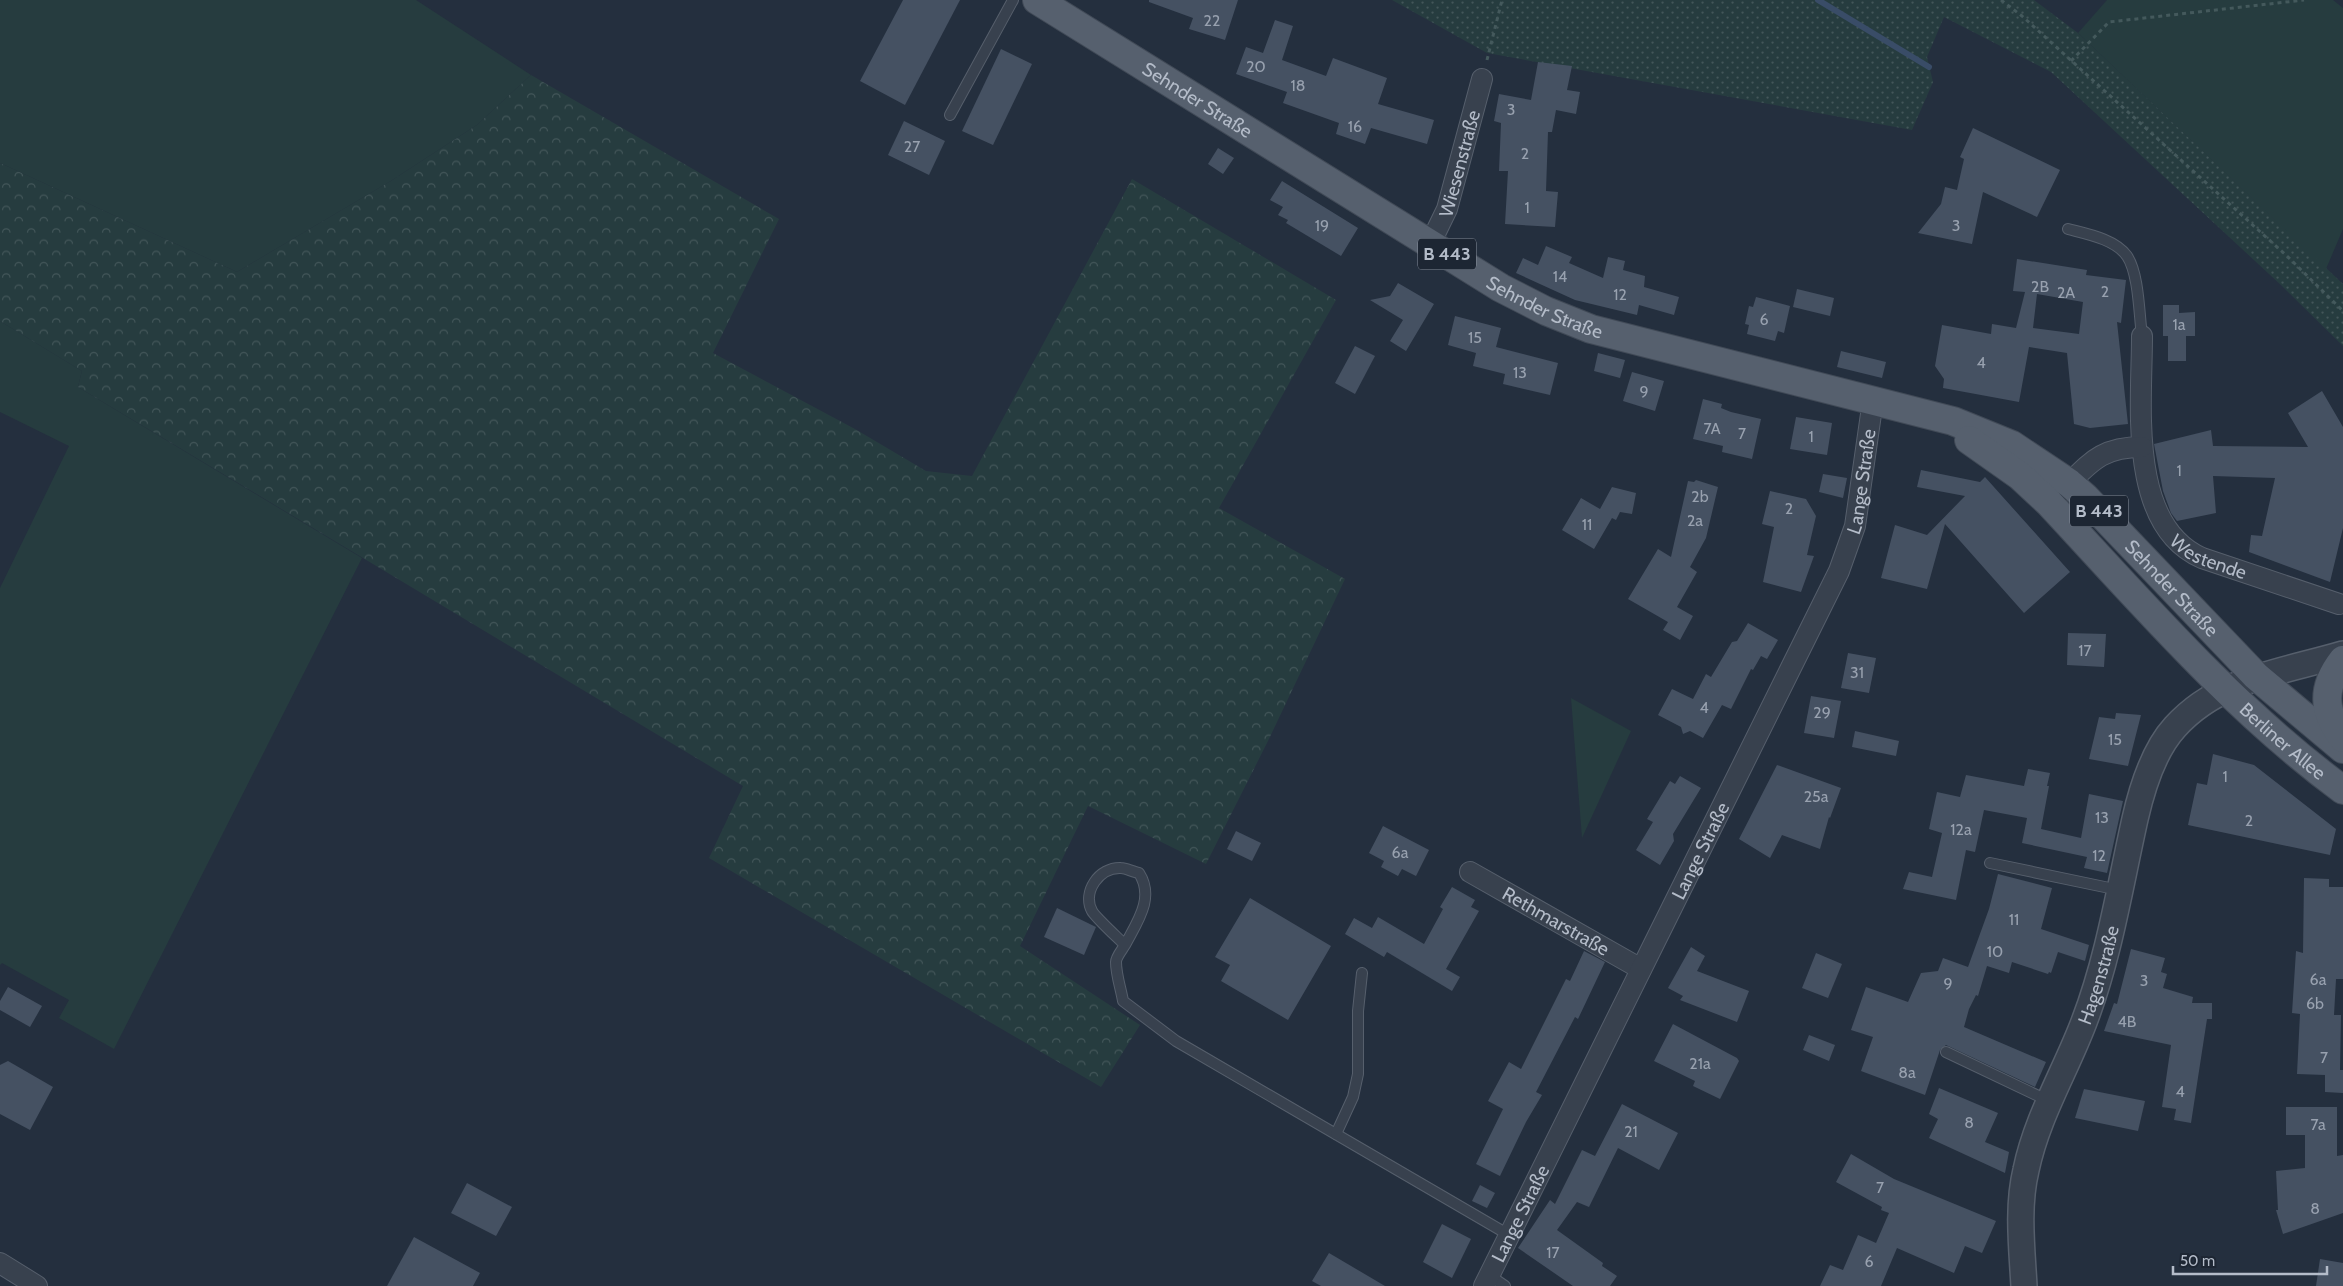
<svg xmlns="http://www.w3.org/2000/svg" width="2343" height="1286" viewBox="0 0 2343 1286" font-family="Cabin,sans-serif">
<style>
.grass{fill:#263c3f}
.forest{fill:url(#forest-crowns)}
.park{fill:url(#park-dots)}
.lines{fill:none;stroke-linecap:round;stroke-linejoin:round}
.stream{stroke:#394c67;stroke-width:6}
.building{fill:#455162;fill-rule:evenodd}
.service-casing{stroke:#565f6c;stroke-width:12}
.minor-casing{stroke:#565f6c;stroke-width:22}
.tertiary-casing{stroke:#565f6c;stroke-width:28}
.primary-casing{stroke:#414a57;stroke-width:30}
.path{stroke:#44595c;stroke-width:3;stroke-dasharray:4 4;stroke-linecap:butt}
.service{stroke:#38414e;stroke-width:10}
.minor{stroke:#38414e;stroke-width:20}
.tertiary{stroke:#38414e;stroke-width:25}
.primary{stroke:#56606e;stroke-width:28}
.labels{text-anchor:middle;stroke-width:4.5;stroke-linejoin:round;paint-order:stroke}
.number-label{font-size:16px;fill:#98a1af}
.shield{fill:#1d2633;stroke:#878f9c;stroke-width:1}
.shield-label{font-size:18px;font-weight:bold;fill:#b4bcc9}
.street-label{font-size:19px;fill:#b4bcc9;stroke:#1d2633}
</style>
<defs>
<pattern id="forest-crowns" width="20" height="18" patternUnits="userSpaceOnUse" patternTransform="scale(1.25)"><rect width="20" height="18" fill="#263c3f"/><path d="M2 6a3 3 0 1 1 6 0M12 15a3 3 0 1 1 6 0" fill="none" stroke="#435659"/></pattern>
<pattern id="park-dots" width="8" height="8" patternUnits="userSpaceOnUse" patternTransform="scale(1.25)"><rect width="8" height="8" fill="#263c3f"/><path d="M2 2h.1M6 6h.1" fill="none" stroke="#435659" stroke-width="1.8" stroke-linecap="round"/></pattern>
</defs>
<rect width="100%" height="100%" fill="#242f3e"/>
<g class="grass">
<polygon points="0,0 416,0 531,75 477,125 391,181 237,272 0,163"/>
<polygon points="2107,0 2333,0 2343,8 2343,229 2326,269 2078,33"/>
<polygon points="0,321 82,371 78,387 362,558 114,1049 59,1018 69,1000 2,963 0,965 0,588 69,446 0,412"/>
<polygon points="1571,698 1631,731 1582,838"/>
</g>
<polygon class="forest" points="531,75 779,219 713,353 855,429 926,471 972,476 1132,179 1336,300 1219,508 1345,579 1268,741 1206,864 1088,806 1020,946 1140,1025 1101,1087 709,858 743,786 78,387 82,371 0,321 0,163 237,272 391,181 477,125"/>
<polygon class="park" points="1392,0 2034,0 2078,33 2343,284 2343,346 2282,286 2051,72 1944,17 1927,57 1933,82 1912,130 1487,53"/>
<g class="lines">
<polyline class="stream" points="1818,0 1929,67"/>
</g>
<g class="building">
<polygon points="903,0 960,0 905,105 860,81"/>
<polygon points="1149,0 1238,0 1225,40 1189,29 1193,18 1149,2"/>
<polygon points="1275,20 1293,26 1282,60 1326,76 1333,58 1387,78 1378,104 1434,120 1427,144 1371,128 1365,144 1336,134 1339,123 1283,103 1287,92 1236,74 1246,47 1263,53"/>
<polygon points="1001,49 1032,64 993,145 962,131"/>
<polygon points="1538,62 1572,66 1567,90 1580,92 1576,114 1556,110 1552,132 1548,132 1546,191 1558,192 1555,227 1505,224 1508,171 1499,171 1501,123 1494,121 1499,94 1531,100"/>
<polygon points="904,121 945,141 929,175 888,155"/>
<polygon points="1973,128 2060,170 2037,217 1983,192 1972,244 1918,233 1941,204 1945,187 1957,190 1964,159 1960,157"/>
<polygon points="1218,148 1234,158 1223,174 1208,164"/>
<polygon points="1282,181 1358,228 1341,256 1286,223 1288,220 1278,215 1283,207 1270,200"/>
<polygon points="1546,246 1572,257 1569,263 1603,278 1608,257 1625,261 1623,270 1645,276 1644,287 1679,297 1674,315 1639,305 1637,315 1575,300 1516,273 1523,258 1538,265"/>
<path d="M2017 259 2087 270 2086 275 2126 280 2121 323 2117 322 2128 424 2090 428 2074 424 2067 353 2029 347 2019 402 1943 388 1944 379 1935 366 1942 325 1991 334 1992 324 2016 328 2025 292 2013 291ZM2037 294 2083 302 2079 334 2033 328Z"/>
<polygon points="1398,283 1434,304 1406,351 1390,341 1403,320 1370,300 1390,296"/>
<polygon points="1797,289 1834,298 1830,316 1793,307"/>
<polygon points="1756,297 1790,306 1784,333 1778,331 1775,341 1747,334 1749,325 1745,324 1749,306 1753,307"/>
<polygon points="2163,305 2179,305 2179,313 2195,312 2195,336 2186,336 2186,361 2168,361 2168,336 2163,336"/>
<polygon points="1455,316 1501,328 1496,347 1558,363 1550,395 1503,384 1505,374 1473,366 1476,353 1448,345"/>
<polygon points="1355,346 1375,356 1355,394 1335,383"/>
<polygon points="1841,351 1886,362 1882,378 1837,367"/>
<polygon points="1598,353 1625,360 1620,378 1594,371"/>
<polygon points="1632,372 1664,381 1655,411 1623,401"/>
<polygon points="2322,391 2343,427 2343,528 2330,582 2249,552 2251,535 2262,536 2275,478 2213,476 2216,513 2177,521 2171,513 2163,491 2154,444 2211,430 2213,446 2308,447 2288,413"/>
<polygon points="1703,399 1722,404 1721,408 1731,412 1761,419 1752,459 1722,452 1723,446 1693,439"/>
<polygon points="1796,417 1832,423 1827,455 1790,449"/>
<polygon points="1921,470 1980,482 1985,477 2070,572 2024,613 1945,524 1927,589 1881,578 1895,525 1927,535 1965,496 1917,487"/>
<polygon points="1823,474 1847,478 1843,498 1819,492"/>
<polygon points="1696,480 1718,487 1706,538 1690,567 1697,572 1677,607 1693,616 1680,640 1663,630 1668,622 1628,599 1658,549 1671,557 1688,481 1694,482"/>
<polygon points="1612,487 1636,493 1632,514 1620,512 1616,520 1612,518 1594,549 1562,530 1581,498 1600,509"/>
<polygon points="1770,491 1806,499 1816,516 1807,555 1814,556 1801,592 1763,582 1774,527 1762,524"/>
<polygon points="1748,623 1778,640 1767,659 1761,656 1753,670 1751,669 1731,709 1722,705 1703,738 1690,731 1683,734 1681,727 1658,715 1672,689 1693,699 1706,674 1711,677 1732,642 1737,641"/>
<polygon points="2068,633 2106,634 2104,667 2067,665"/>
<polygon points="1848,653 1876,658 1869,693 1841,688"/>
<polygon points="1811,696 1841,701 1834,738 1804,733"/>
<polygon points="2116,713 2141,715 2128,766 2089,759 2099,717 2115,719"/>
<polygon points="1855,731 1899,741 1896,756 1852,747"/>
<polygon points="2213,754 2254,765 2336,829 2330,855 2188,825 2197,783 2207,785"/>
<polygon points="1777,765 1841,788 1830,818 1829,817 1820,849 1782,835 1770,858 1739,839"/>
<polygon points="2028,769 2050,773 2047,786 2049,786 2041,829 2081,838 2089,794 2123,801 2107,873 2084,868 2087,857 2022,843 2027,818 1984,810 1975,852 1966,850 1956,900 1903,889 1909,872 1932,877 1942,833 1929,829 1937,792 1960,797 1966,775 2024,786"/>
<polygon points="1680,776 1701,788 1673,834 1674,841 1660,865 1636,850 1653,822 1647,819 1670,781 1675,784"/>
<polygon points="1383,826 1429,850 1416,876 1402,869 1398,876 1381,867 1384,861 1369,853"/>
<polygon points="1236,831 1261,843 1252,861 1227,849"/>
<polygon points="1998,874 2052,888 2041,929 2089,945 2085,961 2058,952 2051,973 2049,972 2048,974 2012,962 2009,973 1987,966 1978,996 1976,995 1969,1009 1964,1027 2046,1062 2035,1087 1946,1045 1940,1050 1925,1095 1861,1071 1873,1037 1851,1030 1866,987 1908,1002 1921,973 1938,971 1943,958 1968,967 1989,909"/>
<polygon points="2304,878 2329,879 2329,887 2343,887 2343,979 2336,979 2334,1015 2341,1015 2340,1070 2343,1070 2343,1093 2325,1092 2325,1075 2297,1074 2300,1014 2292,1013 2296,951 2303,953"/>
<polygon points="1452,887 1475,900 1471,907 1479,911 1446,969 1460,977 1452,991 1387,952 1384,957 1345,934 1354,918 1372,928 1378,917 1424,944 1443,909 1440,907"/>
<polygon points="1250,898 1331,946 1288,1020 1221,981 1230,965 1215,957"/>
<polygon points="1057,908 1096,927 1084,955 1044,937"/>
<polygon points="1691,947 1705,956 1697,971 1749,991 1737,1022 1680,1000 1683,996 1668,988"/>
<polygon points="2131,949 2165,958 2161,972 2167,974 2163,988 2193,997 2192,1003 2212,1003 2212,1019 2207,1019 2191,1123 2174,1120 2176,1109 2162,1107 2171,1045 2104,1031 2114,1003 2117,1004"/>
<polygon points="1584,951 1605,962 1578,1019 1575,1017 1536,1092 1542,1095 1526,1122 1500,1176 1476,1164 1503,1109 1488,1101 1509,1062 1521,1069 1566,979 1570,981"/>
<polygon points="1816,953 1842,964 1828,998 1802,988"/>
<polygon points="8,987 42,1006 30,1027 0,1010 0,1001"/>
<polygon points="1673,1024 1737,1058 1739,1061 1720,1099 1693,1086 1695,1081 1654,1061"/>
<polygon points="1809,1035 1835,1045 1829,1061 1803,1050"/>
<polygon points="8,1061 53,1087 30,1130 0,1114 0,1065"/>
<polygon points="1939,1088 1998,1113 1985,1142 2009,1152 2005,1173 1929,1138 1938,1119 1929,1114"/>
<polygon points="2084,1089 2145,1101 2138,1131 2075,1118"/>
<polygon points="1622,1104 1678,1133 1659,1170 1618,1148 1589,1207 1577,1202 1557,1230 1603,1263 1602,1266 1617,1276 1610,1286 1573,1286 1518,1248 1550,1200 1555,1204 1582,1150 1595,1156"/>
<polygon points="2286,1107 2337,1107 2337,1156 2343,1155 2343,1213 2283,1234 2276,1210 2278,1210 2276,1171 2305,1168 2305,1135 2286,1135"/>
<polygon points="1851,1154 1894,1179 1996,1221 1982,1253 1965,1246 1954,1273 1897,1248 1881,1286 1820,1286 1830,1265 1843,1270 1858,1235 1876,1243 1889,1213 1881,1210 1882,1207 1836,1182"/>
<polygon points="467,1183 512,1207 496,1236 451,1213"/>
<polygon points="1480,1185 1495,1193 1487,1208 1472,1201"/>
<polygon points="1442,1224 1471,1239 1452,1278 1423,1262"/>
<polygon points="414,1237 480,1273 473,1286 387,1286"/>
<polygon points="1329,1253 1385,1286 1321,1286 1312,1281"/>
<polygon points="2320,1259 2343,1263 2343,1286 2316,1286"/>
</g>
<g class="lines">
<defs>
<g id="service">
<polyline points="950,115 1013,0"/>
<path d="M2068 229C2087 234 2115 239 2127 256 2139 274 2139 314 2142 336"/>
<polyline points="1990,863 2119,890"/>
<path d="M1125 945C1118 938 1095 917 1092 911 1082 892 1099 867 1121 868 1126 868 1133 872 1139 873 1155 898 1137 922 1125 945 1122 950 1116 957 1116 962 1116 975 1121 989 1123 1001L1176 1041 1509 1235"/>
<polyline points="1946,1052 2049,1101"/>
<polyline points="1336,1134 1353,1097 1358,1074 1358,1011 1362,973"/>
<polyline points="1489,1275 1505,1286"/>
</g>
<g id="minor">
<path id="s1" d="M1430 244 1447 209 1482 79"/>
<path id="s2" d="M2142 336C2142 404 2127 525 2202 558L2339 604"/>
<path d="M2059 493C2089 465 2098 447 2142 447"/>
<path id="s3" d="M1470 872 1641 969"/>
<polyline points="0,1263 37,1286"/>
<path id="s4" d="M1484 1286 1839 571 1855 526 1873 400"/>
</g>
<g id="tertiary">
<path id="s5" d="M2024 1286C2022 1249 2017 1207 2026 1170 2037 1117 2065 1072 2084 1022 2109 957 2120 886 2135 819 2142 788 2153 751 2175 727 2219 678 2283 672 2343 654"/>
</g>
<g id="primary">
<path id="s6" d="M1037 0 1501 288 1546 311 1591 329 1953 421 2012 445 2069 483 2085 497 2256 676 2343 749"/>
<path id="s7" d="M1969 440 2020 476 2049 503C2142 603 2232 708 2343 790"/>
<path d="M2343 660C2321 688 2323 711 2343 738"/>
</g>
</defs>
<use href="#service" class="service-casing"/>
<use href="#minor" class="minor-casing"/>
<use href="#tertiary" class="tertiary-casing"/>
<use href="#primary" class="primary-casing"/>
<g class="path">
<polyline points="2001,0 2022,16 2288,257 2343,311"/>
<polyline points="1487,60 1502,0"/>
<polyline points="2071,61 2109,22 2304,0"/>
</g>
<use href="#service" class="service"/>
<use href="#minor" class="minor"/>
<use href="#tertiary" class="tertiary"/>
<use href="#primary" class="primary"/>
</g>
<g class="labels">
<g class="number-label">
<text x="1212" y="26">22</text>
<text x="1256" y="72">20</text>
<text x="1298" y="91">18</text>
<text x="1511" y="115">3</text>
<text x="1355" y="132">16</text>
<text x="912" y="152">27</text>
<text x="1525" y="159">2</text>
<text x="1527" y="213">1</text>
<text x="1322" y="231">19</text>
<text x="1956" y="231">3</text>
<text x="1560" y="282">14</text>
<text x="2040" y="292">2B</text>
<text x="2105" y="297">2</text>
<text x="2066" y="298">2A</text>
<text x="1620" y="300">12</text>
<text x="1764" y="325">6</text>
<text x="2179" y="330">1a</text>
<text x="1475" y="343">15</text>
<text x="1981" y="368">4</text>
<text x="1520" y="378">13</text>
<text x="1644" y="397">9</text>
<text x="1712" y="434">7A</text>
<text x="1742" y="439">7</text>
<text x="1811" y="442">1</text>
<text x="2179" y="476">1</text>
<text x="1700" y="502">2b</text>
<text x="1789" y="514">2</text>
<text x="1695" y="526">2a</text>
<text x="1587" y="530">11</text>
<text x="2085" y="656">17</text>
<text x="1857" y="678">31</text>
<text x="1704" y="713">4</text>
<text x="1822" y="718">29</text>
<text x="2115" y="745">15</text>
<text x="2225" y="782">1</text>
<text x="1816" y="802">25a</text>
<text x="2102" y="823">13</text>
<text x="2249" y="826">2</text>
<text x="1961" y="835">12a</text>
<text x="1400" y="858">6a</text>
<text x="2099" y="861">12</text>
<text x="2014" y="925">11</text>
<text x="1995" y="957">10</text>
<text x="2318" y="985">6a</text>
<text x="2144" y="986">3</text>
<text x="1948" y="989">9</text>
<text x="2315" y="1009">6b</text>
<text x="2127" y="1027">4B</text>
<text x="2324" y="1063">7</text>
<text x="1700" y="1069">21a</text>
<text x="1907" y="1078">8a</text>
<text x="2180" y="1097">4</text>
<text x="1969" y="1128">8</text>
<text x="2318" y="1130">7a</text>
<text x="1631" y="1137">21</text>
<text x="1880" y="1193">7</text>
<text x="2315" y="1214">8</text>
<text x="1553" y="1258">17</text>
<text x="1869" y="1267">6</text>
</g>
<g class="shield">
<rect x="1418" y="238.5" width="58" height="31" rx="4"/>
<rect x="2070" y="495.5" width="58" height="31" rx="4"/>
</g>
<g class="shield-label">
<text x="1447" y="260">B 443</text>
<text x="2099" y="517">B 443</text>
</g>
<g class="street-label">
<text dy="7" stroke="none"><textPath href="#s6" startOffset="189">Sehnder Straße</textPath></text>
<text dy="7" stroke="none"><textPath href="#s1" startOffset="86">Wiesenstraße</textPath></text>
<text dy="7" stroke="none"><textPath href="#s6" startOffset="594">Sehnder Straße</textPath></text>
<text dy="7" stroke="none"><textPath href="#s4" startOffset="891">Lange Straße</textPath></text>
<text dy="7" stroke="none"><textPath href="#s2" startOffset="249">Westende</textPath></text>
<text dy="7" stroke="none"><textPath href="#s6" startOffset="1298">Sehnder Straße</textPath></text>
<text dy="7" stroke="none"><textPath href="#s7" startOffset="436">Berliner Allee</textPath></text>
<text dy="7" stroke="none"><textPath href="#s4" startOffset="486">Lange Straße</textPath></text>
<text dy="7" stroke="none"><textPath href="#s3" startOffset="99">Rethmarstraße</textPath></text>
<text dy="7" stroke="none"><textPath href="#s5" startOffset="325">Hagenstraße</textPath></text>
<text dy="7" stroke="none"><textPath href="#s4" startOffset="81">Lange Straße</textPath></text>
</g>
</g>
<path d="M2173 1266v8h154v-8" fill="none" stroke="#b4bcc9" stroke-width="2.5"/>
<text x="2180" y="1266" font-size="15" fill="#b4bcc9" stroke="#1d2633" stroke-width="4" paint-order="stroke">50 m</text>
</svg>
